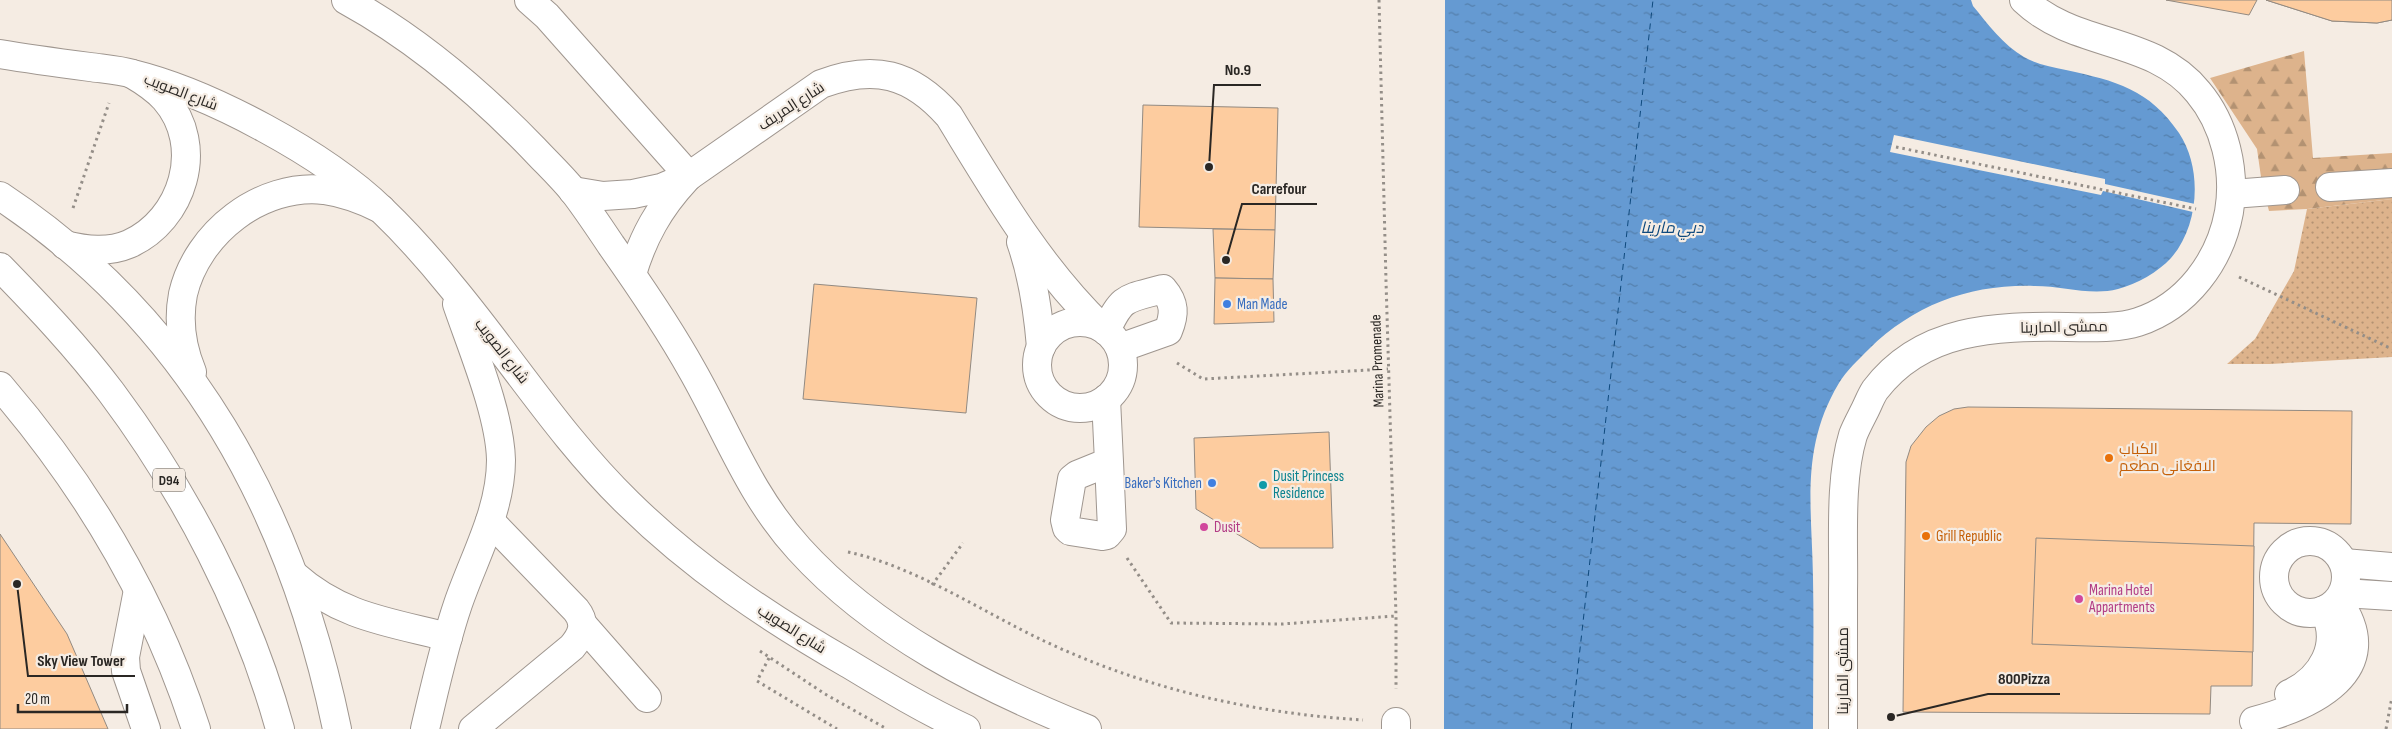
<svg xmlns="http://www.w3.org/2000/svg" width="2392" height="729" viewBox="0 0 2392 729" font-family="'Sofia Sans Condensed',Cairo,sans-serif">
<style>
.grass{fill:url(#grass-dots)}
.forest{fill:url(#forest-firs)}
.water{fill:url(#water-ripples)}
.pier{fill:#f5ece3}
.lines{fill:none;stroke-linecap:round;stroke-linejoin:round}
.ferry{stroke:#0e497d;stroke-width:1;stroke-dasharray:6 5;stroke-linecap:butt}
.building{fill:#fdcc9f;stroke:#928a82}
.minor-casing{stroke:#9f968f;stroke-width:30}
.major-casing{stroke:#9f968f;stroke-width:30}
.path{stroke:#948e88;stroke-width:3;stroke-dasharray:2.5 4;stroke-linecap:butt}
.minor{stroke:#fff;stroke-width:28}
.major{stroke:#fff;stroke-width:28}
.shop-dot{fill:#3f7fe0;stroke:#f5ece3;stroke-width:2}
.food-dot{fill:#e8710a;stroke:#f5ece3;stroke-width:2}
.culture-dot{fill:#0f9aa8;stroke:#f5ece3;stroke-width:2}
.hotel-dot{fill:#d1479c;stroke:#f5ece3;stroke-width:2}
.labels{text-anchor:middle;stroke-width:4.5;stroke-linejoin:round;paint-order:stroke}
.shield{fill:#f5ece3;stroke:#67625d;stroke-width:1}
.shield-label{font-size:14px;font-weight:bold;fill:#2a2724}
.street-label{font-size:15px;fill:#2a2724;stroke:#f5ece3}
.shop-label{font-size:15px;fill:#366cbe;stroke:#f5ece3;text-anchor:start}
.food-label{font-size:15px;fill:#c56008;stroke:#f5ece3;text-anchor:start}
.culture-label{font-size:15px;fill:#0d838f;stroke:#f5ece3;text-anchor:start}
.hotel-label{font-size:15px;fill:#b23c85;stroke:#f5ece3;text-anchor:start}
.water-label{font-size:16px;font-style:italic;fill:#0e497d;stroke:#f5ece3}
.leader{fill:none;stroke:#2a2724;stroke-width:2}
.callout-dot{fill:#2a2724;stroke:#f5ece3;stroke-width:2}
.callout-label{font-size:16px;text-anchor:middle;font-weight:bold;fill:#2a2724;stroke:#f5ece3;stroke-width:4.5;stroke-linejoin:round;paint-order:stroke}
</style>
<defs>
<pattern id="grass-dots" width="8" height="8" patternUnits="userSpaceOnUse" patternTransform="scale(1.25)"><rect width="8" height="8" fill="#ddb38c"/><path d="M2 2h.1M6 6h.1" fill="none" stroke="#b39272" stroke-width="1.8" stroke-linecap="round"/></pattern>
<pattern id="forest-firs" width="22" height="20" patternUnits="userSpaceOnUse" patternTransform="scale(1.25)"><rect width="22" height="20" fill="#ddb38c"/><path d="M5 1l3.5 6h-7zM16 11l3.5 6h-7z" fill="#b39272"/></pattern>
<pattern id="water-ripples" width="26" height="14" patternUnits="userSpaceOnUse" patternTransform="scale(1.25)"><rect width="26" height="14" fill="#659ad2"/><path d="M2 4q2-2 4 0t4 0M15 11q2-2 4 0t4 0" fill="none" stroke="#537eaa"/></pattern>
</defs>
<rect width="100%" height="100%" fill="#f5ece3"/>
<polygon class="grass" points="2392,199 2392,357 2270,364 2227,364 2255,339 2294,271 2307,209"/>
<polygon class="forest" points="2304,51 2313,158 2392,153 2392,199 2307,209 2269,211 2262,184 2257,149 2210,78"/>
<path class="water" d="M1445 0H1971L1973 6C1988 24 2003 45 2024 57 2036 64 2052 67 2066 70 2116 81 2149 89 2179 133 2203 169 2199 226 2171 258 2158 272 2137 284 2118 289 2091 296 2063 286 2035 286 1971 284 1915 304 1869 349 1858 360 1847 370 1839 383 1800 448 1812 507 1813 578 1814 629 1813 679 1813 729H1444Z"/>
<polygon class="pier" points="1894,135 2105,179 2105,184 2195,204 2193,212 2103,191 2101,195 1890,152"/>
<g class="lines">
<polyline class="ferry" points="1571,729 1653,0"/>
</g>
<g class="building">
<polygon points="2166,0 2257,0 2249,15"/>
<polygon points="2266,0 2392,0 2392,20 2377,23 2332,21"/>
<polygon points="2266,0 2392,0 2392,20 2377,23 2332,21"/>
<polygon points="1143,105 1278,108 1275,230 1139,227"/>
<polygon points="1213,229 1275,230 1273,279 1215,278"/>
<polygon points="1215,278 1273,279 1274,322 1214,324"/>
<polygon points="814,284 977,298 966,413 803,399"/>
<polygon points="1968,407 2352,411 2351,524 2254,523 2252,686 2211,686 2210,714 1903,712 1906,462 1911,446 1926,427 1939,416 1954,409"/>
<polygon points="1329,432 1333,548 1260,548 1196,509 1194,438"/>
<polygon points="0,534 67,634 108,729 0,729"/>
<polygon points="2036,538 2254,546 2253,652 2032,644"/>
</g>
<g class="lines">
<defs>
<g id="minor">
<path d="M346 0C417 39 478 91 534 149 547 163 562 177 574 192 587 209 599 227 611 245 640 286 668 327 692 370 728 433 749 494 799 549 875 633 983 687 1087 729"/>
<polyline points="529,0 547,16 689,176"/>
<path d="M0 54C30 59 60 63 90 67 104 69 119 70 133 74 210 93 324 154 382 210 406 233 430 260 451 286 511 358 561 438 628 503 694 568 769 618 849 664 887 687 925 710 966 729"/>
<polyline points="2330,187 2392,183"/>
<path d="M573 191 603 196 633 194 661 188 689 176 821 84C874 64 911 73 949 116 995 191 1038 266 1101 327"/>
<polyline points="2232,194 2285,190"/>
<path d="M1021 242C1033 276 1038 311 1041 347"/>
<path d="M632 274C643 237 659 208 686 179"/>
<circle cx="1080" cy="365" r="43"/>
<path d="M1106 331C1122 295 1127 299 1163 289 1175 303 1175 314 1168 331L1120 348"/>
<polyline points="1106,399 1109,462 1077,475 1072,479 1065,520 1067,528 1070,531 1102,536 1107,535 1112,529 1109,462"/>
<circle cx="2310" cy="577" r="36"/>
<polyline points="2344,563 2392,567"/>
<path d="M294 575C341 617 389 622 448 637"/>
<polyline points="138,590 125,657 126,671 146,729"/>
<polyline points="2343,593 2392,596"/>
<polyline points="583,625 647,698"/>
<path d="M2289 694C2322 679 2342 645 2324 610"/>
<path d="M2254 721C2311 706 2388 671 2338 601"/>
<path d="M425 729C435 687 444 645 458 604 474 557 501 511 501 460 500 414 472 348 457 304"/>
<path d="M473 729 572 647C582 635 587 624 576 610L490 521"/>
<polyline points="1396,729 1396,722"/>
<path d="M1843 729C1843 683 1843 636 1843 590 1844 542 1839 481 1853 435 1856 427 1861 418 1865 410 1868 404 1871 396 1875 390 1922 328 1995 326 2067 327 2090 327 2116 329 2138 322 2187 306 2220 261 2229 212 2236 171 2225 124 2198 92 2153 36 2074 48 2024 0"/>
</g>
<g id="major">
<path d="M0 196C189 321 292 511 337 729"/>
<path d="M65 245C86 250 108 253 129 244 183 220 206 146 165 99 156 89 144 81 132 74"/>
<path d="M0 267C39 307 77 347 111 392 185 491 247 609 280 729"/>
<path d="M192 372C182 348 178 320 183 294 197 233 261 183 324 190 345 193 363 200 381 209"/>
<path d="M0 386C87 487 155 602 196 729"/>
</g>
</defs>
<use href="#minor" class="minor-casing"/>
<use href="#major" class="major-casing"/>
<g class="path">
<polyline points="1379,0 1386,281 1396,616 1396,689"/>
<polyline points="1896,147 2196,209"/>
<polyline points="73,208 109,103"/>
<polyline points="2239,277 2392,349"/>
<polyline points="1177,363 1203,379 1388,369"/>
<path d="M848 552C914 566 983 612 1044 641 1146 689 1251 713 1363 720"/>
<polyline points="1127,558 1171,623 1282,624 1396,616"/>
<polyline points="932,585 963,543"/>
<polyline points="760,651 825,694 887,729"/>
<polyline points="769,658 757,681 837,729"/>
<polyline points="2386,729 2392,697"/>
</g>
<use href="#minor" class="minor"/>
<use href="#major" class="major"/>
</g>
<g class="shop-dot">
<circle cx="1227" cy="304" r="5"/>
<circle cx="1212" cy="483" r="5"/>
</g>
<g class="food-dot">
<circle cx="2109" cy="458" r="5"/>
<circle cx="1926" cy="536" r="5"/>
</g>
<circle class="culture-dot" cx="1263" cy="485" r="5"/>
<g class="hotel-dot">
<circle cx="1204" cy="527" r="5"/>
<circle cx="2079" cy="599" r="5"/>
</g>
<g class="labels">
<rect class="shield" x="153" y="468.5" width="32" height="23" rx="4"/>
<g class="shield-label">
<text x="169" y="485">D94</text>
</g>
<g class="street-label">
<text transform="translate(181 92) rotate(21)" y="5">شارع الصويب</text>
<text transform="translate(791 106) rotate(-33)" y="5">شارع إلمريف</text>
<text transform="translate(2064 327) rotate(-1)" y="5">ممشى المارينا</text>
<text transform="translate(502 351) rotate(52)" y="5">شارع الصويب</text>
<text transform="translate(1377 361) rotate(-92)" y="5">Marina Promenade</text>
<text transform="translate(792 629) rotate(32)" y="5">شارع الصويب</text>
<text transform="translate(1843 671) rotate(-90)" y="5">ممشى المارينا</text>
</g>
<g class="shop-label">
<text x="1237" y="309">Man Made</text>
<text x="1202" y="488" text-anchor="end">Baker's Kitchen</text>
</g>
<g class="food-label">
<text x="2119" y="454">الكباب<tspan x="2119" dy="17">الافغانی مطعم</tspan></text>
<text x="1936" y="541">Grill Republic</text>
</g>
<g class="culture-label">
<text x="1273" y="481">Dusit Princess<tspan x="1273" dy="17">Residence</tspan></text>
</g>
<g class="hotel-label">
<text x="1214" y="532">Dusit</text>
<text x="2089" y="595">Marina Hotel<tspan x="2089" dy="17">Appartments</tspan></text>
</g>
<g class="water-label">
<text x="1672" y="233">دبي مارينا</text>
</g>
</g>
<path class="leader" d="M1209 167L1214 85H1261M1226 260L1242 204H1317M17 584L28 676H135M1891 717L1988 694H2060"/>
<g class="callout-dot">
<circle cx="1209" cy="167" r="5"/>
<circle cx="1226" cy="260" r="5"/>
<circle cx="17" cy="584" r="5"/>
<circle cx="1891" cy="717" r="5"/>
</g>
<g class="callout-label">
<text x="1238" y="75">No.9</text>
<text x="1279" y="194">Carrefour</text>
<text x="81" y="666">Sky View Tower</text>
<text x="2024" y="684">800Pizza</text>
</g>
<path d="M18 704v8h109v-8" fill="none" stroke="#2a2724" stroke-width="2.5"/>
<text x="25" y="704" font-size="15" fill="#2a2724" stroke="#f5ece3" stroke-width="4" paint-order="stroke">20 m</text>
</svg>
